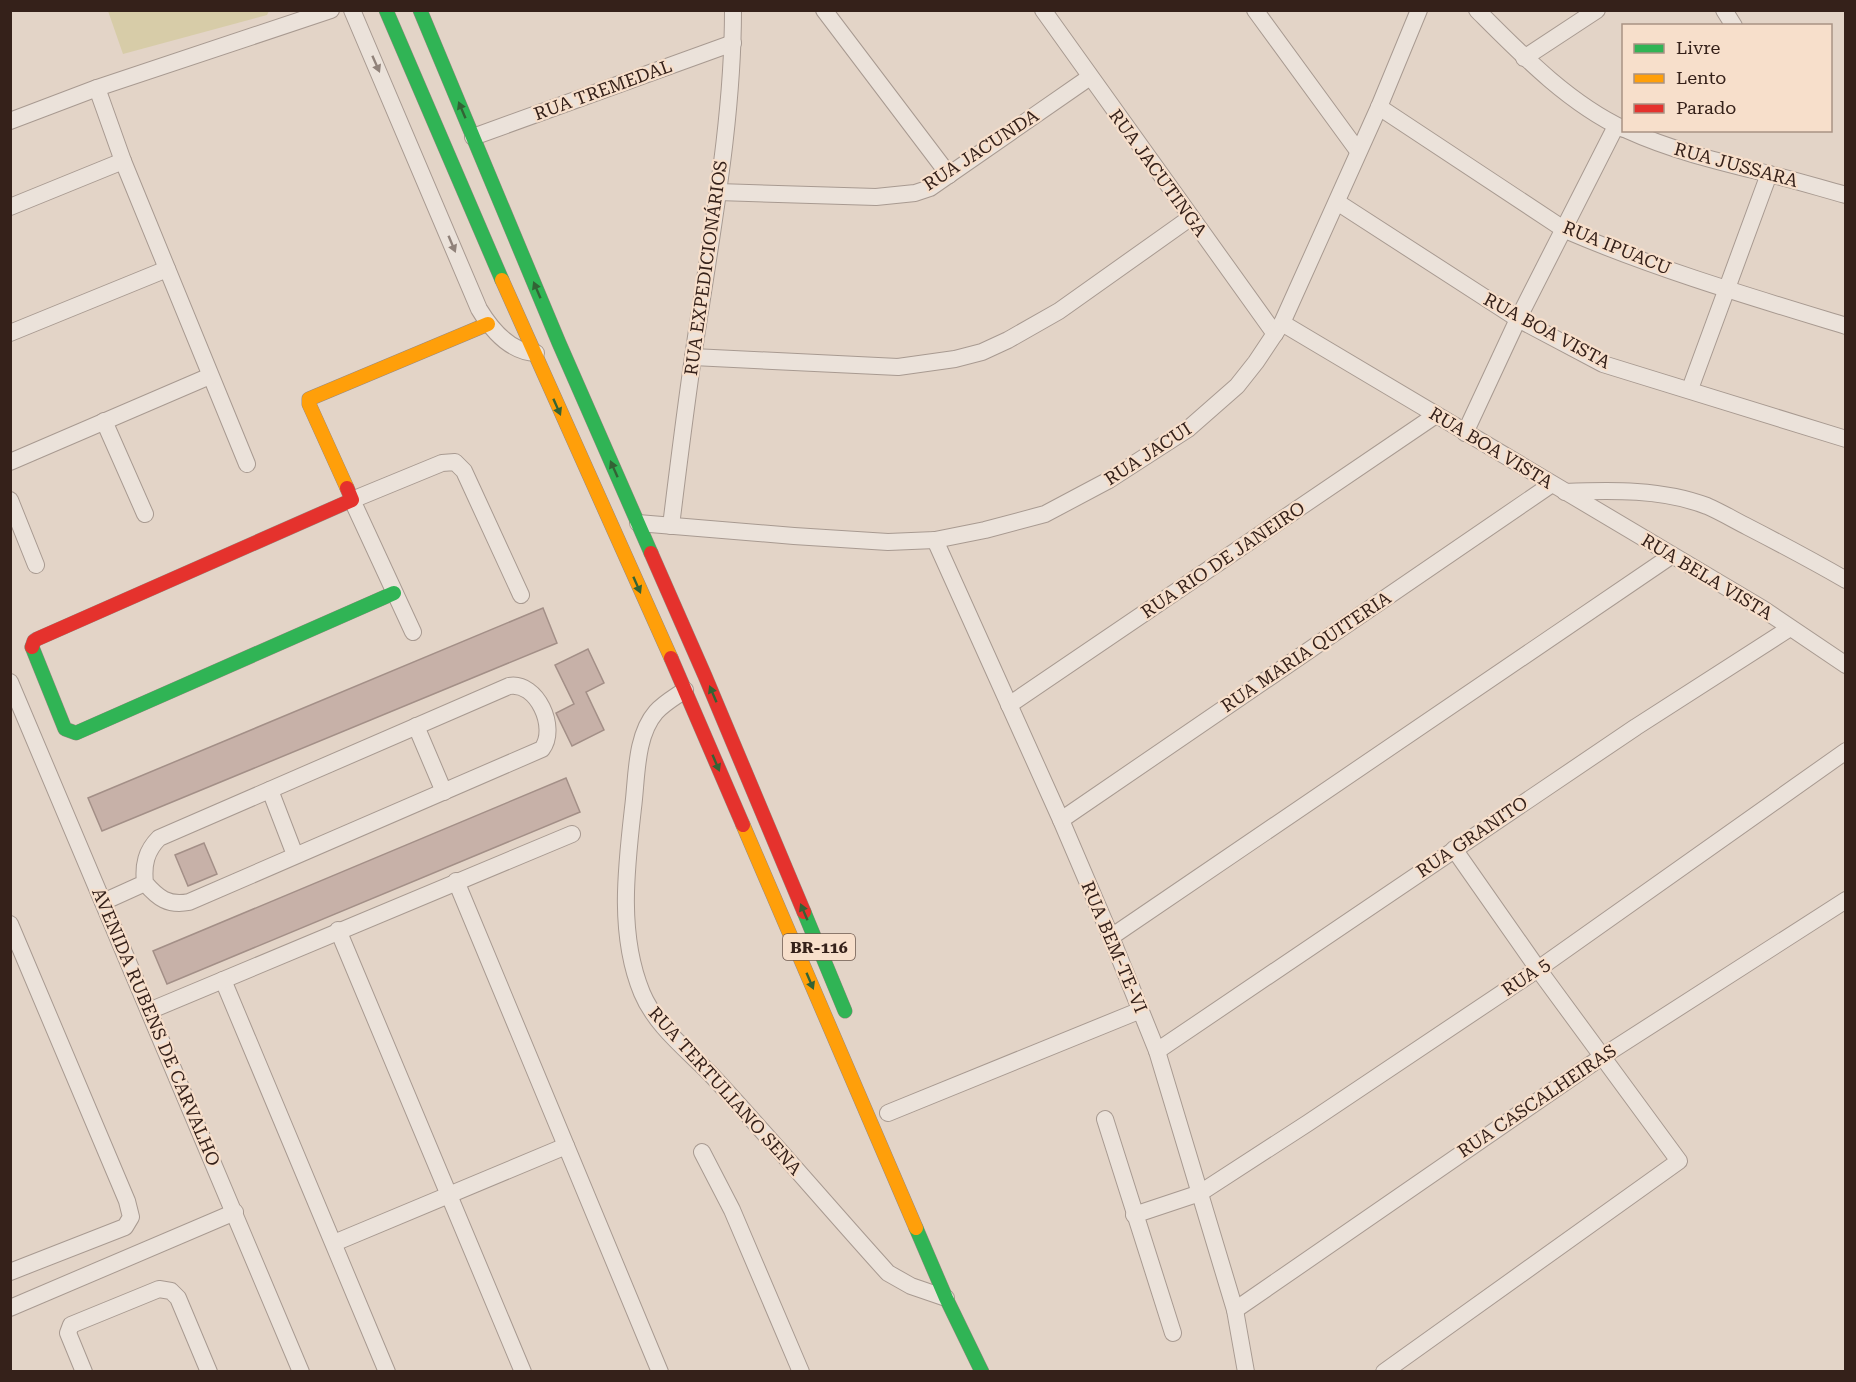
<svg xmlns="http://www.w3.org/2000/svg" width="1856" height="1382" viewBox="0 0 1856 1382" font-family="'Roboto Serif',serif">
<style>
.green{fill:#d7cca8}
.building{fill:#c7b1a8;stroke:#a38f87;stroke-width:1.5}
.lines{fill:none;stroke-linecap:round;stroke-linejoin:round}
.street-casing{stroke:#a89a91;stroke-width:18}
.fast-casing{stroke:#978981;stroke-width:15}
.slow-casing{stroke:#978981;stroke-width:15}
.jam-casing{stroke:#978981;stroke-width:15}
.street{stroke:#ebe2da;stroke-width:16}
.fast{stroke:#30b455;stroke-width:14}
.slow{stroke:#ff9f0a;stroke-width:14}
.jam{stroke:#e5322d;stroke-width:14}
.oneway{fill:#90827a}
.oneway2{fill:#336335}
.labels{text-anchor:middle;stroke-width:4.5;stroke-linejoin:round;paint-order:stroke}
.shield{fill:#f7dfcb;stroke:#6f5a4f;stroke-width:1.5}
.shield-label{font-size:16px;font-weight:bold;fill:#35211a}
.street-label{font-size:18px;fill:#35211a;stroke:#f7dfcb}
</style>
<rect width="100%" height="100%" fill="#e3d4c7"/>
<polygon class="green" points="108,11 108,10 269,11 267,15 123,54"/>
<g class="building">
<polygon points="543,608 557,643 102,831 88,798"/>
<polygon points="588,649 604,683 586,692 604,730 572,746 556,713 574,704 555,665"/>
<polygon points="566,778 580,812 167,984 153,951"/>
<polygon points="204,843 217,874 188,886 175,855"/>
</g>
<g class="lines">
<defs>
<g id="street">
<path d="M352 10 479 309C491 329 510 352 536 353"/>
<polyline points="824,10 949,175"/>
<polyline points="1043,10 1275,334"/>
<polyline points="1255,10 1358,151"/>
<path d="M1477 10C1520 53 1568 103 1624 129"/>
<polyline points="1724,10 1734,26"/>
<polyline points="1524,58 1597,10"/>
<polyline points="97,88 123,161 247,464"/>
<path d="M1379 107 1565 230C1656 269 1751 297 1846 326"/>
<polyline points="10,121 97,88 331,10"/>
<path d="M1627 130C1673 151 1721 162 1769 174 1795 180 1820 188 1846 195"/>
<polyline points="473,137 733,43"/>
<polyline points="718,192 876,197 915,193 930,188 1090,77"/>
<polyline points="1337,202 1518,319 1603,364 1846,439"/>
<polyline points="10,207 123,161"/>
<polyline points="1282,323 1763,609 1846,665"/>
<polyline points="10,333 167,269"/>
<polyline points="693,357 898,367 955,359 982,352 1008,340 1059,311 1190,218"/>
<polyline points="1690,389 1769,174"/>
<polyline points="104,421 145,514"/>
<polyline points="1465,433 1518,319 1616,126"/>
<polyline points="10,462 210,376"/>
<path d="M1565 492C1611 490 1663 489 1707 506 1721 512 1734 520 1748 527 1781 544 1813 561 1846 580"/>
<polyline points="10,500 36,565"/>
<polyline points="638,523 794,536 888,542 935,540 985,530 1045,514 1109,480 1188,429 1237,386 1256,362 1282,323 1379,107 1419,10"/>
<path d="M671 526C680 452 689 378 701 305 716 207 733 109 733 10"/>
<polyline points="935,540 1061,820 1111,937 1157,1051 1235,1310 1246,1372"/>
<polyline points="413,632 352,500 442,463 455,462 464,471 521,595"/>
<polyline points="10,682 301,1372"/>
<path d="M685 690C675 697 664 703 656 712 635 736 637 778 633 808 626 869 618 935 642 993 657 1029 693 1054 718 1082 776 1145 831 1210 888 1273L911 1286 946 1298"/>
<polyline points="1009,705 1436,415"/>
<polyline points="416,726 444,792"/>
<polyline points="270,790 295,855"/>
<polyline points="1061,820 1552,484"/>
<polyline points="456,881 660,1372"/>
<path d="M103 902 145 883C158 898 168 906 189 902L542 749C558 728 537 681 509 686L159 838C146 851 143 865 145 883"/>
<polyline points="10,924 127,1201 131,1217 125,1227 10,1272"/>
<polyline points="338,930 523,1372"/>
<polyline points="1111,937 1671,556"/>
<polyline points="223,980 387,1372"/>
<polyline points="149,1011 572,834"/>
<polyline points="1157,1051 1636,727 1790,628"/>
<polyline points="888,1113 1141,1010"/>
<polyline points="1105,1119 1173,1333"/>
<polyline points="702,1152 732,1210 801,1372"/>
<polyline points="1134,1215 1200,1193 1308,1123 1538,969 1846,751"/>
<polyline points="334,1243 566,1146"/>
<polyline points="10,1308 235,1212"/>
<polyline points="1235,1310 1603,1056 1846,900"/>
<polyline points="84,1372 68,1333 71,1325 159,1289 171,1291 178,1298 209,1372"/>
<polyline points="1384,1372 1679,1161 1538,969 1454,849"/>
</g>
<g id="fast">
<polyline points="386,10 502,280"/>
<polyline points="420,10 559,343 651,553"/>
<polyline points="32,647 65,729 76,733 394,593"/>
<polyline points="804,912 845,1011"/>
<polyline points="916,1228 946,1298 982,1372"/>
</g>
<g id="slow">
<polyline points="502,280 671,658"/>
<polyline points="347,488 309,404 309,399 488,324"/>
<polyline points="743,825 916,1228"/>
</g>
<g id="jam">
<polyline points="651,553 705,676 804,912"/>
<polyline points="32,647 34,641 37,639 352,500 347,488"/>
<polyline points="671,658 743,825"/>
</g>
</defs>
<use href="#street" class="street-casing"/>
<use href="#fast" class="fast-casing"/>
<use href="#slow" class="slow-casing"/>
<use href="#jam" class="jam-casing"/>
<use href="#street" class="street"/>
<use href="#fast" class="fast"/>
<use href="#slow" class="slow"/>
<use href="#jam" class="jam"/>
</g>
<defs><path id="oneway-solid" d="M-6-.8H1V-3.2L6.5 0L1 3.2V.8H-6Z" transform="scale(1.5)"/></defs>
<g class="oneway">
<use href="#oneway-solid" transform="translate(376 64) rotate(66)"/>
<use href="#oneway-solid" transform="translate(452 244) rotate(67)"/>
</g>
<g class="oneway2">
<use href="#oneway-solid" transform="translate(462 110) rotate(-113)"/>
<use href="#oneway-solid" transform="translate(537 290) rotate(-113)"/>
<use href="#oneway-solid" transform="translate(557 407) rotate(66)"/>
<use href="#oneway-solid" transform="translate(614 469) rotate(-114)"/>
<use href="#oneway-solid" transform="translate(637 585) rotate(66)"/>
<use href="#oneway-solid" transform="translate(713 694) rotate(-113)"/>
<use href="#oneway-solid" transform="translate(716 763) rotate(67)"/>
<use href="#oneway-solid" transform="translate(804 912) rotate(-113)"/>
<use href="#oneway-solid" transform="translate(810 981) rotate(67)"/>
</g>
<g class="labels">
<rect class="shield" x="783" y="934" width="72" height="26" rx="4.5"/>
<g class="shield-label">
<text x="819" y="953">BR-116</text>
</g>
<g class="street-label">
<text transform="translate(603 90) rotate(-20)" y="6">RUA TREMEDAL</text>
<text transform="translate(981 150) rotate(-33)" y="6">RUA JACUNDA</text>
<text transform="translate(1736 165) rotate(15)" y="6">RUA JUSSARA</text>
<text transform="translate(1158 173) rotate(54)" y="6">RUA JACUTINGA</text>
<text transform="translate(1617 248) rotate(22)" y="6">RUA IPUACU</text>
<text transform="translate(706 268) rotate(-82)" y="6">RUA EXPEDICIONÁRIOS</text>
<text transform="translate(1547 331) rotate(28)" y="6">RUA BOA VISTA</text>
<text transform="translate(1491 448) rotate(31)" y="6">RUA BOA VISTA</text>
<text transform="translate(1148 454) rotate(-33)" y="6">RUA JACUI</text>
<text transform="translate(1223 560) rotate(-34)" y="6">RUA RIO DE JANEIRO</text>
<text transform="translate(1707 577) rotate(31)" y="6">RUA BELA VISTA</text>
<text transform="translate(1306 652) rotate(-34)" y="6">RUA MARIA QUITERIA</text>
<text transform="translate(1472 837) rotate(-34)" y="6">RUA GRANITO</text>
<text transform="translate(1114 947) rotate(67)" y="6">RUA BEM-TE-VI</text>
<text transform="translate(1526 977) rotate(-34)" y="6">RUA 5</text>
<text transform="translate(156 1027) rotate(67)" y="6">AVENIDA RUBENS DE CARVALHO</text>
<text transform="translate(725 1091) rotate(48)" y="6">RUA TERTULIANO SENA</text>
<text transform="translate(1537 1101) rotate(-34)" y="6">RUA CASCALHEIRAS</text>
</g>
</g>
<rect width="1856" height="1382" fill="none" stroke="#35211a" stroke-width="24"/>
<rect x="1622" y="24" width="210" height="108" fill="#f7dfcb" stroke="#a99384" stroke-width="1.5"/>
<rect x="1634" y="44" width="30" height="9" fill="#30b455" stroke="#a99384" stroke-width="1.5"/>
<text x="1676" y="54" font-size="18" fill="#35211a">Livre</text>
<rect x="1634" y="74" width="30" height="9" fill="#ff9f0a" stroke="#a99384" stroke-width="1.5"/>
<text x="1676" y="84" font-size="18" fill="#35211a">Lento</text>
<rect x="1634" y="104" width="30" height="9" fill="#e5322d" stroke="#a99384" stroke-width="1.5"/>
<text x="1676" y="114" font-size="18" fill="#35211a">Parado</text>
</svg>
